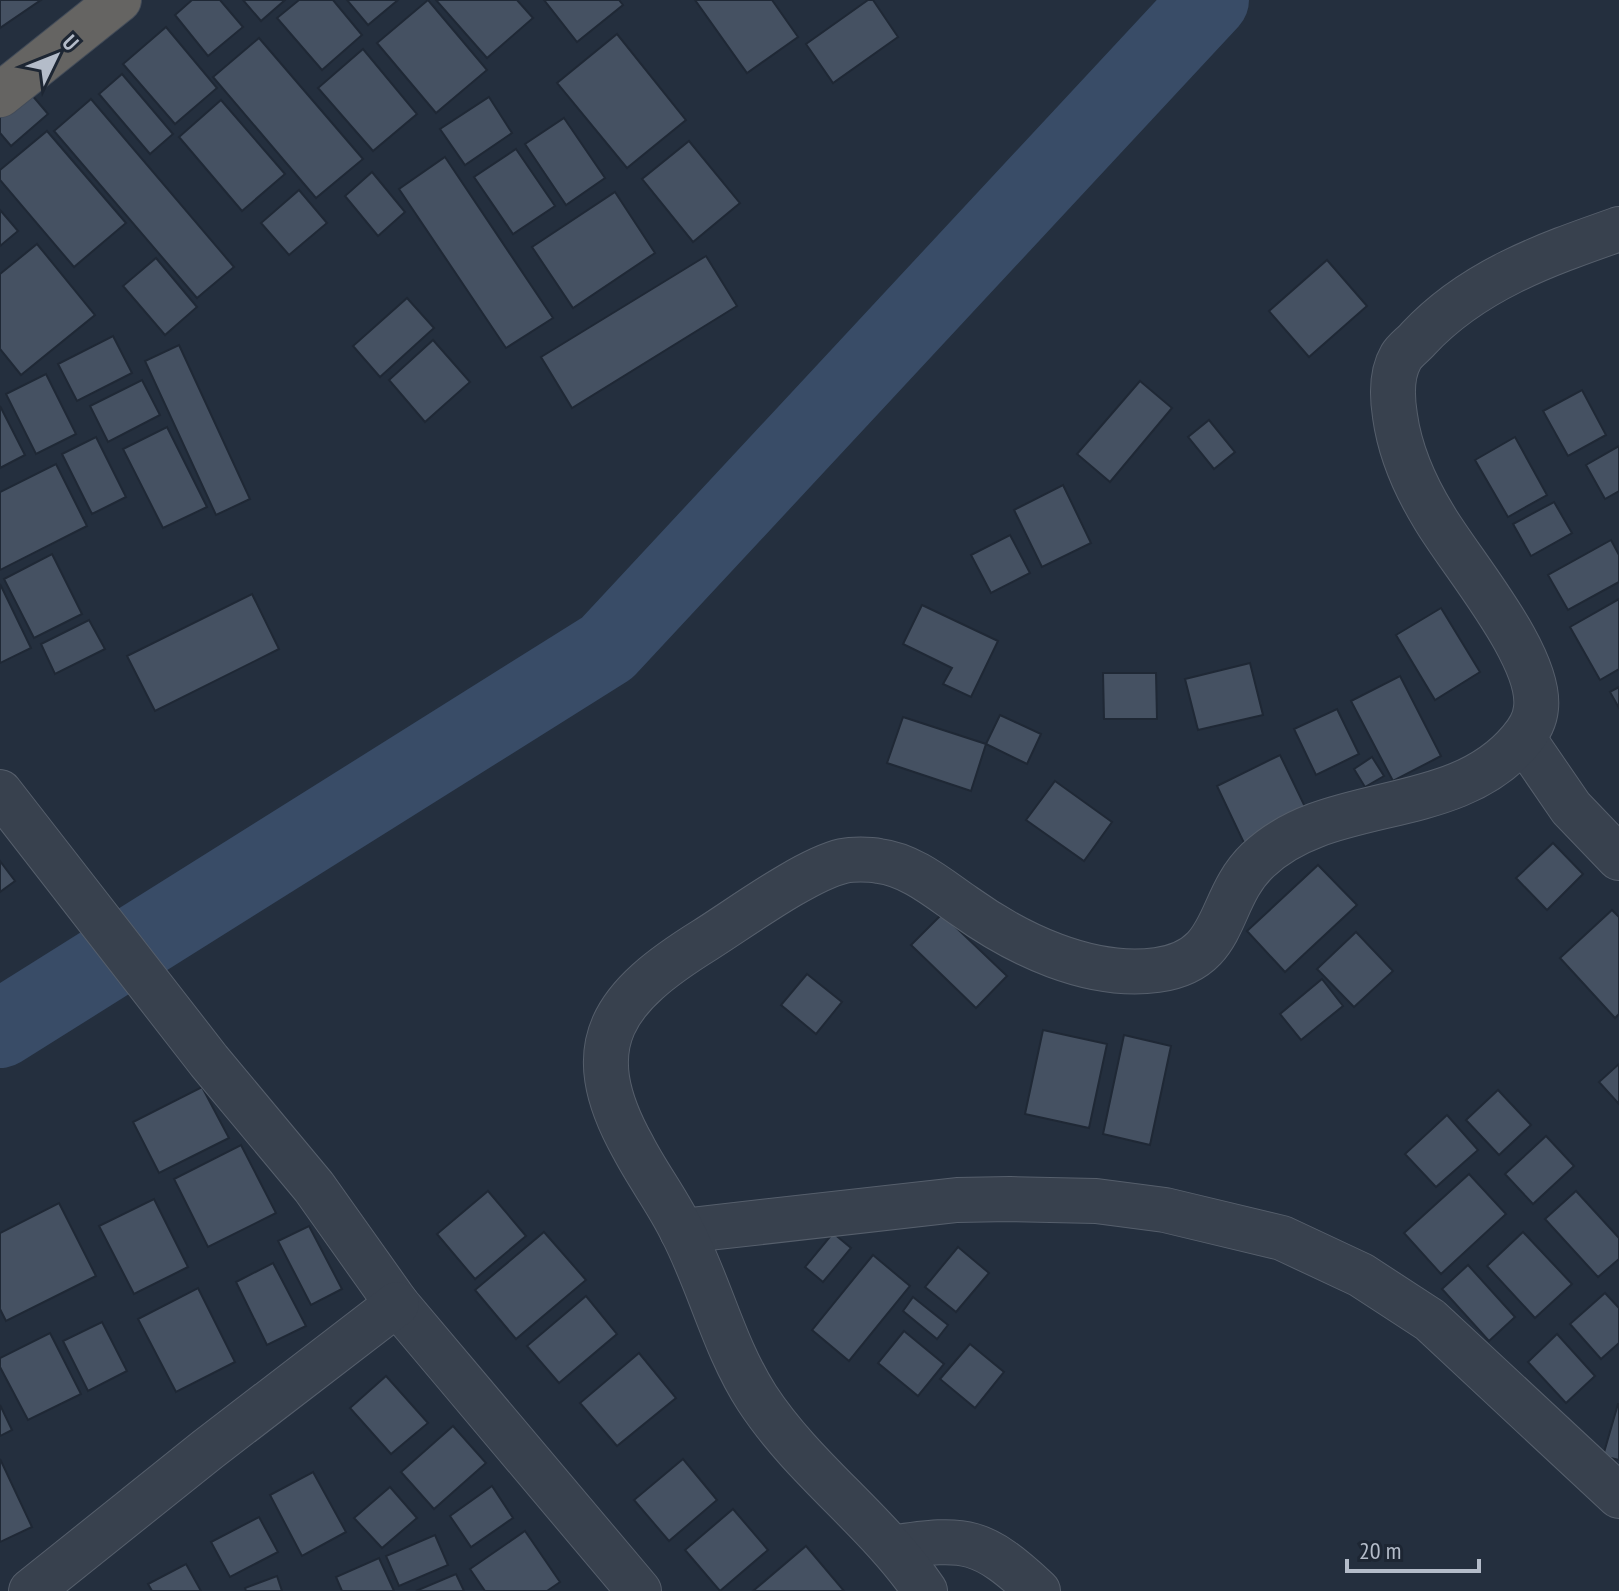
<svg xmlns="http://www.w3.org/2000/svg" width="1619" height="1591" viewBox="0 0 1619 1591" font-family="'PT Sans Narrow',sans-serif">
<style>
.lines{fill:none;stroke-linecap:round;stroke-linejoin:round}
.river{stroke:#394c67;stroke-width:78}
.building{fill:#455162;stroke:#1f2835;stroke-width:2}
.minor-casing{stroke:#565f6c;stroke-width:46}
.tertiary-casing{stroke:#565f6c;stroke-width:46}
.trunk-casing{stroke:#434c59;stroke-width:46}
.minor{stroke:#38414e;stroke-width:44}
.tertiary{stroke:#38414e;stroke-width:44}
.trunk{stroke:#656462;stroke-width:44}
</style>
<rect width="100%" height="100%" fill="#242f3e"/>
<g class="lines">
<polyline class="river" points="0,1029 607,648 1210,0"/>
</g>
<g class="building">
<polygon points="0,0 41,0 0,28"/>
<polygon points="192,0 220,0 243,27 208,56 175,15"/>
<polygon points="243,0 285,0 261,21"/>
<polygon points="299,0 333,0 362,35 322,70 277,18"/>
<polygon points="347,0 398,0 368,25"/>
<polygon points="428,0 487,70 436,113 377,43"/>
<polygon points="436,0 517,0 533,18 487,58"/>
<polygon points="544,0 619,0 623,5 577,42"/>
<polygon points="695,0 772,0 798,37 747,73"/>
<polygon points="868,0 873,0 898,37 833,83 806,44"/>
<polygon points="166,27 217,88 175,124 123,64"/>
<polygon points="617,34 686,120 627,168 557,83"/>
<polygon points="259,38 363,159 316,198 213,77"/>
<polygon points="363,49 417,114 373,151 318,88"/>
<polygon points="122,74 173,134 150,154 99,94"/>
<polygon points="26,88 48,114 11,146 0,133 0,110"/>
<polygon points="489,97 512,133 465,165 440,129"/>
<polygon points="91,99 234,267 197,298 54,131"/>
<polygon points="221,100 285,174 242,211 179,137"/>
<polygon points="564,118 605,178 566,205 525,144"/>
<polygon points="47,131 126,223 74,267 0,180 0,170"/>
<polygon points="689,141 740,203 693,242 642,179"/>
<polygon points="516,149 555,206 513,234 474,177"/>
<polygon points="445,157 553,318 506,348 399,189"/>
<polygon points="372,172 405,212 378,236 345,196"/>
<polygon points="299,190 327,223 289,255 261,223"/>
<polygon points="615,192 655,253 573,308 532,247"/>
<polygon points="0,210 18,231 0,246"/>
<polygon points="37,244 95,315 21,375 0,349 0,274"/>
<polygon points="706,256 737,306 572,408 541,357"/>
<polygon points="156,258 197,307 165,335 123,286"/>
<polygon points="1327,260 1367,306 1309,357 1269,311"/>
<polygon points="407,298 434,328 380,377 353,346"/>
<polygon points="113,336 132,373 77,401 58,364"/>
<polygon points="433,340 470,382 425,422 389,380"/>
<polygon points="179,345 250,499 216,515 145,361"/>
<polygon points="46,374 76,434 36,454 6,394"/>
<polygon points="142,380 160,415 108,442 90,406"/>
<polygon points="1140,381 1172,408 1110,482 1077,454"/>
<polygon points="1582,390 1606,435 1568,456 1543,411"/>
<polygon points="0,406 25,455 0,468"/>
<polygon points="1209,420 1235,452 1214,469 1188,437"/>
<polygon points="167,427 207,507 163,528 123,449"/>
<polygon points="96,437 126,497 92,514 62,454"/>
<polygon points="1515,437 1547,495 1508,517 1475,460"/>
<polygon points="1619,446 1619,491 1605,499 1586,465"/>
<polygon points="56,464 87,526 0,570 0,492"/>
<polygon points="1063,485 1091,543 1042,567 1014,510"/>
<polygon points="1554,502 1572,533 1531,556 1513,524"/>
<polygon points="1010,535 1030,573 991,593 971,555"/>
<polygon points="1611,540 1619,555 1619,582 1568,610 1548,575"/>
<polygon points="52,554 82,614 34,638 4,579"/>
<polygon points="0,584 31,648 0,663"/>
<polygon points="252,594 279,649 155,711 127,656"/>
<polygon points="1619,599 1619,669 1600,680 1570,627"/>
<polygon points="922,605 998,641 971,697 943,684 952,668 903,644"/>
<polygon points="1441,608 1480,672 1435,700 1396,635"/>
<polygon points="89,620 105,649 55,674 41,644"/>
<polygon points="1250,663 1263,715 1198,730 1185,679"/>
<polygon points="1103,673 1156,673 1157,719 1104,719"/>
<polygon points="1400,676 1441,756 1393,781 1351,701"/>
<polygon points="1619,687 1619,708 1610,692"/>
<polygon points="1337,709 1359,754 1316,775 1294,729"/>
<polygon points="1000,715 1041,734 1027,764 986,744"/>
<polygon points="903,717 986,744 971,791 887,763"/>
<polygon points="1280,755 1308,813 1244,843 1217,786"/>
<polygon points="1372,757 1384,776 1365,787 1354,769"/>
<polygon points="1055,781 1112,822 1084,861 1026,820"/>
<polygon points="1553,843 1583,874 1547,910 1516,878"/>
<polygon points="0,861 15,881 0,892"/>
<polygon points="1318,865 1357,905 1285,972 1247,931"/>
<polygon points="1612,910 1619,917 1619,1014 1615,1018 1560,958"/>
<polygon points="942,914 1007,976 976,1008 911,945"/>
<polygon points="1356,932 1393,971 1354,1007 1317,969"/>
<polygon points="807,974 842,1002 816,1034 781,1005"/>
<polygon points="1322,979 1343,1006 1301,1040 1280,1014"/>
<polygon points="1043,1030 1107,1044 1089,1128 1025,1114"/>
<polygon points="1124,1035 1171,1046 1150,1145 1103,1134"/>
<polygon points="1619,1064 1619,1104 1599,1082"/>
<polygon points="202,1087 229,1138 159,1173 133,1122"/>
<polygon points="1498,1090 1531,1125 1499,1155 1466,1120"/>
<polygon points="1447,1115 1478,1150 1436,1187 1405,1154"/>
<polygon points="1546,1136 1574,1166 1533,1204 1505,1174"/>
<polygon points="241,1145 276,1213 208,1247 174,1179"/>
<polygon points="1469,1174 1506,1214 1441,1274 1404,1233"/>
<polygon points="488,1191 526,1236 475,1279 437,1234"/>
<polygon points="1576,1191 1619,1238 1619,1259 1598,1277 1545,1219"/>
<polygon points="154,1199 188,1267 134,1294 99,1226"/>
<polygon points="59,1203 96,1276 6,1321 0,1309 0,1233"/>
<polygon points="309,1226 342,1289 311,1305 278,1241"/>
<polygon points="544,1232 586,1280 516,1339 475,1290"/>
<polygon points="1523,1232 1572,1284 1535,1318 1487,1266"/>
<polygon points="833,1233 851,1248 823,1282 805,1267"/>
<polygon points="958,1247 989,1273 956,1312 925,1287"/>
<polygon points="873,1255 910,1286 849,1361 812,1330"/>
<polygon points="273,1263 306,1326 267,1345 236,1282"/>
<polygon points="1468,1265 1515,1317 1489,1341 1442,1289"/>
<polygon points="198,1288 235,1362 176,1392 138,1319"/>
<polygon points="1605,1293 1619,1308 1619,1343 1601,1359 1570,1324"/>
<polygon points="586,1296 617,1334 559,1383 527,1346"/>
<polygon points="913,1297 948,1325 937,1339 903,1311"/>
<polygon points="102,1322 127,1371 88,1391 63,1341"/>
<polygon points="904,1331 944,1364 918,1396 878,1363"/>
<polygon points="50,1333 81,1394 28,1420 0,1367 0,1358"/>
<polygon points="1557,1334 1595,1376 1566,1403 1528,1362"/>
<polygon points="970,1344 1004,1372 975,1408 940,1379"/>
<polygon points="639,1353 676,1398 617,1446 580,1403"/>
<polygon points="386,1376 428,1423 391,1454 350,1408"/>
<polygon points="1618,1404 1619,1404 1619,1460 1603,1456"/>
<polygon points="0,1405 12,1430 0,1436"/>
<polygon points="453,1426 486,1463 434,1509 401,1472"/>
<polygon points="0,1459 32,1527 0,1542"/>
<polygon points="683,1459 717,1500 669,1541 634,1500"/>
<polygon points="313,1472 346,1532 302,1556 270,1495"/>
<polygon points="492,1486 513,1518 471,1547 450,1516"/>
<polygon points="390,1487 417,1518 382,1548 354,1518"/>
<polygon points="733,1509 768,1550 720,1591 685,1550"/>
<polygon points="259,1517 278,1552 230,1577 211,1542"/>
<polygon points="525,1531 560,1582 547,1591 485,1591 470,1569"/>
<polygon points="435,1535 448,1565 399,1586 386,1556"/>
<polygon points="806,1546 844,1591 753,1591"/>
<polygon points="379,1558 394,1591 342,1591 336,1577"/>
<polygon points="186,1564 201,1591 152,1591 148,1584"/>
<polygon points="456,1574 464,1591 416,1591"/>
<polygon points="277,1576 282,1591 246,1591 245,1588"/>
</g>
<g class="lines">
<defs>
<g id="minor">
<polyline points="1523,738 1571,808 1619,858"/>
<polyline points="682,1231 957,1200 1010,1199 1096,1201 1165,1210 1282,1238 1361,1275 1430,1320 1619,1496"/>
<path d="M892 1548C967 1536 982 1539 1038 1591"/>
<path d="M925 1591C877 1520 804 1470 757 1398 724 1347 710 1285 682 1231 668 1202 648 1176 633 1147 575 1043 615 996 705 940 740 918 805 870 843 861 852 859 869 859 879 861 911 865 938 888 964 906 1017 944 1089 979 1157 970 1230 960 1215 901 1258 860 1329 792 1454 820 1520 741 1528 732 1535 720 1536 708 1542 656 1461 563 1434 517 1415 486 1400 452 1395 416 1392 397 1391 374 1401 357 1405 350 1413 345 1418 339 1473 280 1545 255 1619 229"/>
</g>
<g id="tertiary">
<polyline points="0,792 209,1061 314,1187 397,1304 639,1591"/>
<polyline points="31,1591 207,1450 397,1304"/>
</g>
<polyline id="trunk" points="0,95 119,0"/>
</defs>
<use href="#minor" class="minor-casing"/>
<use href="#tertiary" class="tertiary-casing"/>
<use href="#trunk" class="trunk-casing"/>
<use href="#minor" class="minor"/>
<use href="#tertiary" class="tertiary"/>
<use href="#trunk" class="trunk"/>
</g>
<g transform="translate(56 56) rotate(47)" stroke="#1d2633" stroke-width="6" paint-order="stroke">
<path d="M0-6L14 30L0 20L-14 30Z" fill="#b4bcc9"/>
<text y="-12" font-size="22" font-weight="bold" text-anchor="middle" fill="#b4bcc9">U</text>
</g>
<path d="M1347 1559v12h132v-12" fill="none" stroke="#b4bcc9" stroke-width="4"/>
<text x="1359" y="1559" font-size="24" fill="#b4bcc9" stroke="#1d2633" stroke-width="6" paint-order="stroke">20 m</text>
</svg>
